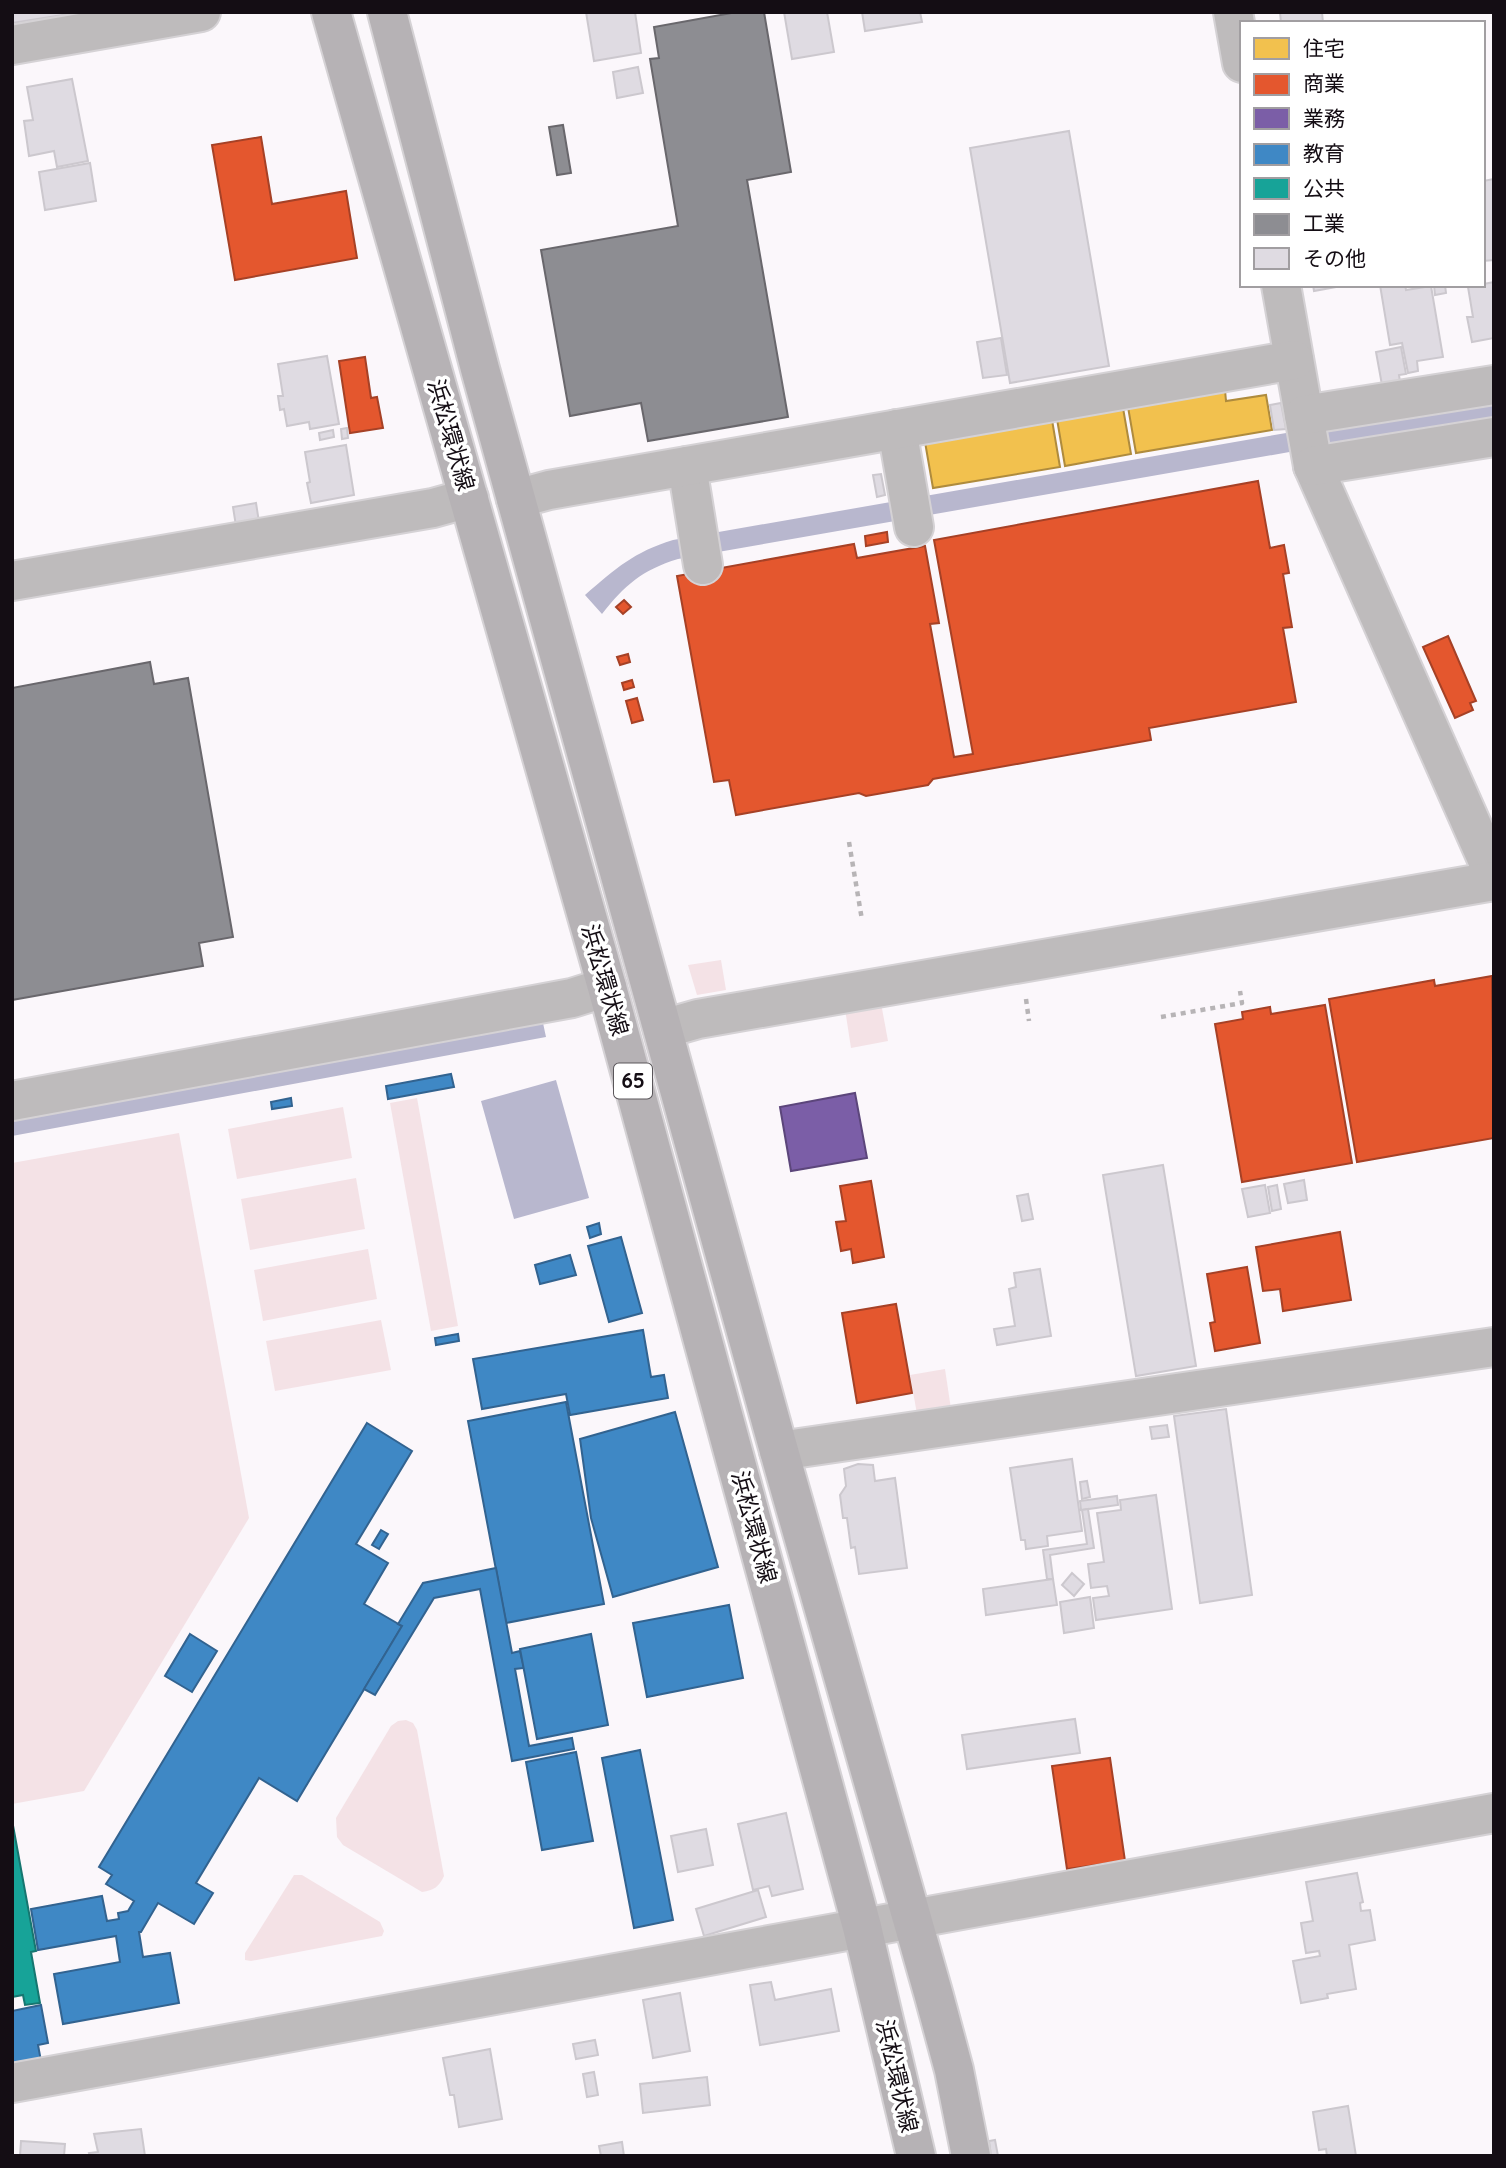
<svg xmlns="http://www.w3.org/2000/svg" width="1506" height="2168" viewBox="0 0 1506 2168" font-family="Quicksand,'Noto Sans JP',sans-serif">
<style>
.green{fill:#f4e2e6}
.water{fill:#b8b7ce}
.homes{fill:#f2c14e;stroke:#af8b3d;stroke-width:2}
.shops{fill:#e4572e;stroke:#a64126;stroke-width:2}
.offices{fill:#7b5ea7;stroke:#5c467b;stroke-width:2}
.schools{fill:#3f88c5;stroke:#326390;stroke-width:2}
.public{fill:#17a398;stroke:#167670;stroke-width:2}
.industry{fill:#8d8d92;stroke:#69676c;stroke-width:2}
.building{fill:#dfdbe2;stroke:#ccc8ce;stroke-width:2}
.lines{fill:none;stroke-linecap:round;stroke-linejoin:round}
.minor-casing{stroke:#d5d2d5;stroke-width:42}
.major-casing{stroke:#d5d2d5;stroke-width:42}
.path{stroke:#b7b4b6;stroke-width:4.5;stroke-dasharray:5 5;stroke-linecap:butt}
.minor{stroke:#bebbbc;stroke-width:38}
.major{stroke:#b6b2b5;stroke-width:38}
.labels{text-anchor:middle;stroke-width:7;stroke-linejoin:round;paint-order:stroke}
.shield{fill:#fff;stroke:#5a565a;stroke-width:2}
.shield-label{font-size:21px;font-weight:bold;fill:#140d14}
.street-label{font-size:23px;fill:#140d14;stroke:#fff}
</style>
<rect width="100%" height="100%" fill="#fbf7fb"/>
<g class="green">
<polygon points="721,960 726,990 697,995 688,965"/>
<polygon points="881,1003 888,1041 851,1048 845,1009"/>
<polygon points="417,1098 458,1326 431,1331 390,1103"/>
<polygon points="343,1107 352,1158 237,1179 228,1129"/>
<polygon points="179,1133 249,1518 84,1791 12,1804 12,1163"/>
<polygon points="356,1178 365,1229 250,1250 241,1199"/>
<polygon points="368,1249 377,1299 263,1321 254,1270"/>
<polygon points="381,1320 391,1370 275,1391 266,1341"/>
<polygon points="945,1369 951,1409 917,1414 910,1375"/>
<path d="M406 1720 413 1723 417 1730 444 1876C439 1887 434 1890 422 1892L343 1845 337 1837 336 1818 391 1726 398 1721Z"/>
<polygon points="294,1875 302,1875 380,1922 384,1931 382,1936 251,1961 245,1960 245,1953"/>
</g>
<g class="water">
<polygon points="1494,399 1494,419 1324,446 1321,427"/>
<path d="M1292 432 1295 451 678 559C642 570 625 585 602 614L585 595C616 568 634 552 673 540Z"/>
<polygon points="543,1023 546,1037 12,1136 12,1120"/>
<polygon points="556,1080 589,1198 514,1219 481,1101"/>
</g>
<g class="homes">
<polygon points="1225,390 1226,401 1266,395 1272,430 1136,453 1128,407"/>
<polygon points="1123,408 1131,454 1065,466 1057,419"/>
<polygon points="1052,420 1060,467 933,488 925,442"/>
</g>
<g class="shops">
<polygon points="261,137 272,204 346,191 357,258 235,280 212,145"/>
<polygon points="365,357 371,398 377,397 383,428 350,433 339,361"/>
<polygon points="1258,481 1270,548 1284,545 1289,573 1283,574 1292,627 1283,628 1296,702 1149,728 1151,740 933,779 928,785 866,796 859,793 736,815 729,780 714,782 677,576 854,544 857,558 925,546 939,623 930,624 954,757 973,754 934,540"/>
<polygon points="887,532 888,542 866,546 865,536"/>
<polygon points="624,600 631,607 623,614 616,607"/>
<polygon points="1448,636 1476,701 1470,703 1473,710 1455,718 1423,647"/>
<polygon points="628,654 630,662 620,665 617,657"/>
<polygon points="632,680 634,687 624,690 622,683"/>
<polygon points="637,698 643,720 632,723 626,701"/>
<polygon points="1492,976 1494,1138 1357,1162 1329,999 1434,980 1435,986"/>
<polygon points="1325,1005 1352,1163 1242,1182 1215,1024 1243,1019 1242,1012 1270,1007 1271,1014"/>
<polygon points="871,1181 884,1257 853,1263 851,1249 841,1251 836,1222 846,1221 840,1186"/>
<polygon points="1340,1232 1351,1300 1283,1311 1280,1289 1263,1291 1256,1247"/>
<polygon points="1247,1267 1260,1343 1215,1351 1210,1323 1215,1322 1207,1274"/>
<polygon points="896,1304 912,1393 857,1403 842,1313"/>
<polygon points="1110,1758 1125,1861 1067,1869 1052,1766"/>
</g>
<polygon class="offices" points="855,1093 867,1158 791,1171 780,1107"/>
<g class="schools">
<polygon points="451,1074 454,1087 388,1099 386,1086"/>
<polygon points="291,1098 292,1106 272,1109 271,1102"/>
<polygon points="599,1223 601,1234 590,1238 587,1227"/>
<polygon points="621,1237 642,1313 609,1322 588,1246"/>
<polygon points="570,1255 576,1275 540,1284 535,1265"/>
<polygon points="643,1330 651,1377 664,1375 668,1398 570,1415 566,1394 482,1409 473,1359"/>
<polygon points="458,1334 459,1341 436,1345 435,1338"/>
<polygon points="566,1402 604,1604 506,1623 468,1421"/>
<polygon points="675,1412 718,1567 613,1597 591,1518 580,1439"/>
<polygon points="367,1423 412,1451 356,1544 388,1563 364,1604 402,1626 297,1801 259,1778 196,1883 213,1893 194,1924 158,1903 141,1932 139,1932 143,1957 170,1953 179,2003 63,2024 54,1974 120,1962 116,1936 38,1950 31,1909 102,1896 107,1921 119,1919 118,1913 128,1911 134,1901 106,1884 112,1875 99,1867"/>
<polygon points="381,1530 388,1534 379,1549 372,1545"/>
<polygon points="496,1568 512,1653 520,1651 524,1668 515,1669 529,1746 572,1738 574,1749 512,1761 480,1589 434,1598 375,1695 364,1689 402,1626 398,1624 423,1583"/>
<polygon points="729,1605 743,1678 647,1697 633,1623"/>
<polygon points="190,1634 217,1651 192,1692 165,1676"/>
<polygon points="591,1634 608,1725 537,1739 520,1649"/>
<polygon points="640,1750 673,1920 634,1928 602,1758"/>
<polygon points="576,1752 593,1841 542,1850 526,1762"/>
<polygon points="41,2005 48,2043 38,2045 41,2061 12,2067 12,2011"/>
</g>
<polygon class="public" points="12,1820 36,1951 31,1952 40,2003 25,2005 23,1995 12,1997"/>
<g class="industry">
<polygon points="737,12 764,12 791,172 747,180 788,417 648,441 641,403 570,416 541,250 678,226 650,59 659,58 654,27"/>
<polygon points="563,125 571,173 557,175 549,127"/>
<polygon points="150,662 154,684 188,678 233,937 199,943 203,966 12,1000 12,688"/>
</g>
<g class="building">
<polygon points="12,12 68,12 69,14 12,23"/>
<polygon points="586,12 635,12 641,53 594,61"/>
<polygon points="784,12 827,12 834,52 792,59"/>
<polygon points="862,12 920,12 922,22 865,31"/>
<polygon points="1280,12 1322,12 1323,23 1281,23"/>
<polygon points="638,67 643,93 617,98 613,72"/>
<polygon points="72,79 88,161 57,167 54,151 29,156 24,121 33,120 27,87"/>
<polygon points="1069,131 1109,366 1010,383 970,148"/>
<polygon points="90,163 96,201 45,210 39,172"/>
<polygon points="1494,179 1494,260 1483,261 1483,181"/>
<polygon points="1494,282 1494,338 1472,342 1467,317 1473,317 1468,287"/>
<polygon points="1313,285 1347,285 1314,291"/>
<polygon points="1380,285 1405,285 1406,290 1431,286 1443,357 1417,361 1418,371 1408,373 1402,343 1390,345"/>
<polygon points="1434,285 1445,285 1446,293 1435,295"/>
<polygon points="1001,338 1007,375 983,378 977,342"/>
<polygon points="1401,347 1406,374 1399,375 1400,382 1382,385 1376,352"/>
<polygon points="327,356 339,424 310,429 309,422 287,426 284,409 280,410 278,396 283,396 278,364"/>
<polygon points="1281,403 1286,429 1274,430 1270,405"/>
<polygon points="347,428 348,438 342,439 341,429"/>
<polygon points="333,430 334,437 320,440 319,433"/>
<polygon points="346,445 354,495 311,503 307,483 310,482 305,452"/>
<polygon points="881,474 885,495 877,497 873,475"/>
<polygon points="256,503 259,522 236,526 233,507"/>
<polygon points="1163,1165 1196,1366 1136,1376 1103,1175"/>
<polygon points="1304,1180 1307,1200 1288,1203 1284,1184"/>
<polygon points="1265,1185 1270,1213 1248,1217 1242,1189"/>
<polygon points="1277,1185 1281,1209 1272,1211 1268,1187"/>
<polygon points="1028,1194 1033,1219 1022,1221 1017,1196"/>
<polygon points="1040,1269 1051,1336 997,1345 994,1329 1015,1326 1009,1289 1016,1287 1014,1273"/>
<polygon points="1226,1409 1252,1595 1200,1603 1174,1416"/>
<polygon points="1167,1425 1169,1437 1152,1439 1150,1427"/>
<polygon points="1072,1459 1082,1531 1047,1536 1048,1546 1026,1549 1025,1540 1021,1540 1010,1468"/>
<polygon points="858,1464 873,1465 875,1481 895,1478 907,1568 859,1574 855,1547 851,1548 847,1518 843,1518 840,1495 846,1486 844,1469"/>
<polygon points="1087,1481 1090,1497 1082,1499 1080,1482"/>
<polygon points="1156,1495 1172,1609 1096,1620 1093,1598 1109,1596 1107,1586 1091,1588 1088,1564 1104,1562 1097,1513 1121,1510 1120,1500"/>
<polygon points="1117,1496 1118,1505 1081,1510 1080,1501"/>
<polygon points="1088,1509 1094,1548 1050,1555 1053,1579 1047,1579 1043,1550 1087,1544 1082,1510"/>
<polygon points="1072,1573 1084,1584 1074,1596 1062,1585"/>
<polygon points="1053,1579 1057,1605 986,1615 983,1589"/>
<polygon points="1090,1597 1094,1628 1064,1633 1060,1602"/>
<polygon points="1075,1719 1080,1753 967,1769 962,1735"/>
<polygon points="786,1813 803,1889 772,1896 769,1886 753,1890 738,1824"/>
<polygon points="706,1829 713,1865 678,1872 671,1836"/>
<polygon points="1357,1873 1363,1902 1360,1903 1361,1911 1370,1910 1375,1940 1349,1945 1356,1989 1327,1994 1328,1998 1301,2003 1293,1961 1320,1956 1319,1951 1306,1953 1301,1923 1313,1921 1306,1882"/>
<polygon points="758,1890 766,1917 704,1936 696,1909"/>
<polygon points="771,1982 775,2000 831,1989 839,2031 760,2045 750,1985"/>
<polygon points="680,1993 690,2051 653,2058 643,2000"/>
<polygon points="595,2040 598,2055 576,2059 573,2044"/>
<polygon points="490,2049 502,2119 459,2127 454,2095 450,2095 443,2058"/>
<polygon points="594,2072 598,2095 587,2097 583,2074"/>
<polygon points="707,2077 710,2105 643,2113 640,2084"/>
<polygon points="1348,2106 1356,2156 1327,2156 1326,2149 1319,2150 1313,2112"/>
<polygon points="141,2129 145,2156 90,2156 89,2153 98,2152 94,2134"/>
<polygon points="995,2140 998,2156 991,2156 989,2141"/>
<polygon points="21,2141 65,2144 64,2156 20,2156"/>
<polygon points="622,2142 624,2156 601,2156 599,2146"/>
</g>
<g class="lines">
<defs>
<g id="minor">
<polyline points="1233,12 1242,63"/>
<polyline points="12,45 201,12"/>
<polyline points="1281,285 1313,466 1494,875"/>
<polyline points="1304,415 1494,385"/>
<polyline points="897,429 914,527"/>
<polyline points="687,466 703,565"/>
<polyline points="1313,466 1494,437"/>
<polyline points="516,499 549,490 1294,360"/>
<polyline points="12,581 433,508 469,498"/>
<polyline points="663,1029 698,1019 1494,881"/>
<polyline points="12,1101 572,998 607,987"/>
<polyline points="779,1451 1494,1347"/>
<polyline points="12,2083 1494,1813"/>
</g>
<g id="major">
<polyline points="331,12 607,987 862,1927 916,2156"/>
<polyline points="387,12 480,369 779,1451 934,1996 954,2070 971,2156"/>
</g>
</defs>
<use href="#minor" class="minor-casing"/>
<use href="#major" class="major-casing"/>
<g class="path">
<polyline points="849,842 862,920"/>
<polyline points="1026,999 1029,1021"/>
<polyline points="1161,1017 1242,1003 1240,991"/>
</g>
<use href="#minor" class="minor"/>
<use href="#major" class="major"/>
</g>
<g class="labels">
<rect class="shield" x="614" y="1063.5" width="38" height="35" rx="5"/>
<g class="shield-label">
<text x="633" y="1088">65</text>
</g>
<g class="street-label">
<text transform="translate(451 435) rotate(74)" y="8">浜松環状線</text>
<text transform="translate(605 980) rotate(74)" y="8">浜松環状線</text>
<text transform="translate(754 1527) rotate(75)" y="8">浜松環状線</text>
<text transform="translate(897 2076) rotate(77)" y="8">浜松環状線</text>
</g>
</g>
<rect width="1506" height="2168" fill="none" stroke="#140d14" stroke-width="28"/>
<rect x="1240" y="21" width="245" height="266" fill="#ffffff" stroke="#a19ea1" stroke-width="2"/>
<rect x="1254" y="38" width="35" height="21" fill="#f2c14e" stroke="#a19ea1" stroke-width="2"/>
<text x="1303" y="56" font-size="21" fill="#140d14">住宅</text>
<rect x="1254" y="74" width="35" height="21" fill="#e4572e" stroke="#a19ea1" stroke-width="2"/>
<text x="1303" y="91" font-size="21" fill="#140d14">商業</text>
<rect x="1254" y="108" width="35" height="21" fill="#7b5ea7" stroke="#a19ea1" stroke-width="2"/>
<text x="1303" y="126" font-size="21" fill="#140d14">業務</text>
<rect x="1254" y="144" width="35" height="21" fill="#3f88c5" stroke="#a19ea1" stroke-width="2"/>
<text x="1303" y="161" font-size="21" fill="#140d14">教育</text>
<rect x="1254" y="178" width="35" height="21" fill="#17a398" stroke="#a19ea1" stroke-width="2"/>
<text x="1303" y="196" font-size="21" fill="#140d14">公共</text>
<rect x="1254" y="214" width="35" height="21" fill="#8d8d92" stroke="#a19ea1" stroke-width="2"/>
<text x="1303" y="231" font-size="21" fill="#140d14">工業</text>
<rect x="1254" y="248" width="35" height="21" fill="#dfdbe2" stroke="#a19ea1" stroke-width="2"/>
<text x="1303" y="266" font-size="21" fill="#140d14">その他</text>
</svg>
